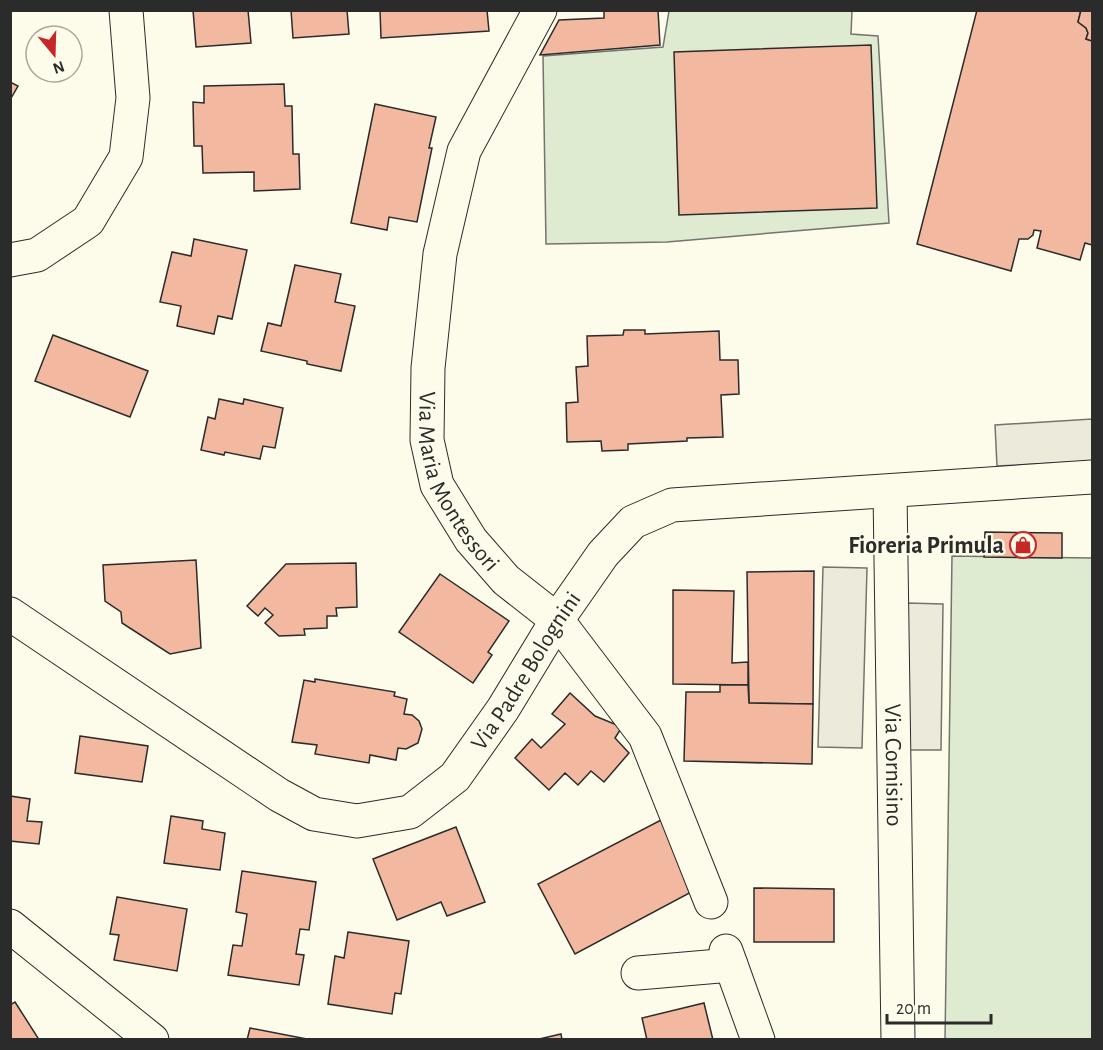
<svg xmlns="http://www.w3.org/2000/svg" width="1103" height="1050" viewBox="0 0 1103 1050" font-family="'Alegreya Sans',sans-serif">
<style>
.green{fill:#deebd1;stroke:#74746e;stroke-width:1.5}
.parking{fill:#eceadb;stroke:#74746e;stroke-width:1.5}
.building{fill:#f2b8a0;stroke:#2b2b2b;stroke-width:1.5}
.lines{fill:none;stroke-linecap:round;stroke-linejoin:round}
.minor-casing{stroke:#2b2b2b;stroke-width:35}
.minor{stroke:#fdfbea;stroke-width:33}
.labels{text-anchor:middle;stroke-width:4.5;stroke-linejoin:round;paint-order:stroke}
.street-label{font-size:24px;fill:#2b2b2b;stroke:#fdfbea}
.poi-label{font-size:24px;font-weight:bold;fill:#2b2b2b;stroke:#fdfbea;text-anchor:end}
</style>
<rect width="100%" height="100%" fill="#fdfbea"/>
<g class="green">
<polygon points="669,11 852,11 851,34 878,36 889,223 667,242 546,244 543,56 663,47"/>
<polygon points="952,556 1092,558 1092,1039 945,1040"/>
</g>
<g class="parking">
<polygon points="1092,419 1092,461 997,466 995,425"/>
<polygon points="823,567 867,568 862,748 818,747"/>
<polygon points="907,603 943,604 941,750 905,750"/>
</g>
<g class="building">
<polygon points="193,10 248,10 251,43 196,47"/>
<polygon points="291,10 347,10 349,34 293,38"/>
<polygon points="380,10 487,10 489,31 381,38"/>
<polygon points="604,10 658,10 660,45 540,55 559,20 604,18"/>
<polygon points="977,10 1081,10 1078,22 1086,28 1088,33 1086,39 1092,41 1092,245 1085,243 1080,260 1037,248 1041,231 1034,230 1033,235 1028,239 1019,239 1011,271 917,244"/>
<polygon points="1081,10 1092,10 1092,41 1086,39 1088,33 1086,28 1078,22"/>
<polygon points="871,45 877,208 679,215 674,52"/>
<polygon points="10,82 18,86 10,100"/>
<polygon points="284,84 285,106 292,106 293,154 299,154 300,189 254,191 254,172 203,173 202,146 194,146 193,102 204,103 204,86"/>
<polygon points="375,104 436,117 429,148 432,148 417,222 389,217 387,230 351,223"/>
<polygon points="194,239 247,250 232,319 218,316 214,334 177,326 181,306 160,302 172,252 191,256"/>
<polygon points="295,265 341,274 335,302 355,306 341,371 307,364 307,361 261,351 268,323 281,326"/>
<polygon points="624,330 645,330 645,334 719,331 720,360 738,360 739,394 721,395 723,437 687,438 687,441 628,444 628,450 602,451 601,441 567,442 566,403 578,402 576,367 588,366 587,336 623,335"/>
<polygon points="53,335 148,371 130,417 35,381"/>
<polygon points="219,399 243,404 244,399 283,408 275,448 263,446 260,459 225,452 224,455 201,450 208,417 215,419"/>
<polygon points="985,532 1062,533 1062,558 984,557"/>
<polygon points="196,560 201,648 170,654 122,623 121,612 105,601 103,565"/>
<polygon points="356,563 357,607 336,608 337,616 327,616 327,628 304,629 305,635 279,636 265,623 273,615 265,608 258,616 247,606 286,564"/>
<polygon points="814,571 813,704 749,703 747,572"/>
<polygon points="440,574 509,621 488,652 492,655 473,683 399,632"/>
<polygon points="673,590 734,591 732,663 748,662 748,685 673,684"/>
<polygon points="315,679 395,692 394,696 407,699 404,714 412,715 419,721 422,729 418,743 406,749 398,748 396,760 370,755 369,763 315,754 317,745 292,742 304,680 315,682"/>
<polygon points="720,685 748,685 749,703 813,704 812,764 684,761 686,692 720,692"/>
<polygon points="570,693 595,716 622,727 615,738 629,753 604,782 591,771 578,785 565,773 549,790 515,758 532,739 541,748 565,724 552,714"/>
<polygon points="80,736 148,746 142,782 75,773"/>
<polygon points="10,796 30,799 27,821 42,822 39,844 10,841"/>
<polygon points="171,816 203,821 202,829 225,833 220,870 164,863"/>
<polygon points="661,820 697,889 575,954 538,884"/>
<polygon points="456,827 485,902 447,916 441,902 397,920 373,859"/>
<polygon points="242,871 316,882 309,930 300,929 296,954 304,955 299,985 228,975 233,945 242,946 247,914 236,912"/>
<polygon points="754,888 834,889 834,942 754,942"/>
<polygon points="117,897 187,909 177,971 114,960 119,935 110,934"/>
<polygon points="348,932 409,941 401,994 395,993 392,1014 328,1004 335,956 344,958"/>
<polygon points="15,1002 38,1038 35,1040 10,1040 10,1005"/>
<polygon points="704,1003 713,1040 647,1040 642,1018"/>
<polygon points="250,1028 312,1040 247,1040"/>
<polygon points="561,1034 562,1040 535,1040"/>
</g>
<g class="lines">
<defs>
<g id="minor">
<path id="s1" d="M540 10 464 151 440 254 428 368 427 440 437 485 471 540 506 580 557 620 645 736 711 902"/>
<polyline points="10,260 37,255 88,221 126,157 133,98 126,10"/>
<path id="s2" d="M890 491 898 1040"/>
<path id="s3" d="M10 614 279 795 314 814 357 821 410 812 455 777 503 709 557 620 603 554 633 522 672 505 1092 477"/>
<polyline points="10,926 152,1040"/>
<polyline points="726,951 758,1040"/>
<polyline points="638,973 731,965"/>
</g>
</defs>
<use href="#minor" class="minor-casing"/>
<use href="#minor" class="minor"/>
</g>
<defs>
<symbol id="shop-ring" viewBox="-11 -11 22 22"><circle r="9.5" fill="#fdfbea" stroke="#c62828" stroke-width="1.5"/><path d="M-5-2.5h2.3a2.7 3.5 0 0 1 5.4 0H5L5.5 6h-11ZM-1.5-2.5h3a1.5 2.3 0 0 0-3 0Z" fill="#c62828"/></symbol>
</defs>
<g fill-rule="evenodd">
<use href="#shop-ring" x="1008" y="530" width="30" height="30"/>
</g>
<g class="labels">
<g class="street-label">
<text dy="8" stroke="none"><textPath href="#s1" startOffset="502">Via Maria Montessori</textPath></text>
<text dy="8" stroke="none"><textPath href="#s3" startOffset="646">Via Padre Bolognini</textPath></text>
<text dy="8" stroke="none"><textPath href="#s2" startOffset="274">Via Cornisino</textPath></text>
</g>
<g class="poi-label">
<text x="1004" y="553">Fioreria Primula</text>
</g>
</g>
<rect width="1103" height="1050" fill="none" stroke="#2b2b2b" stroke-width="24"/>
<g transform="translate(54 54) rotate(161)"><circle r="28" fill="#fdfbea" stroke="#a9a89e" stroke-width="1.5"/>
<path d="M0-4.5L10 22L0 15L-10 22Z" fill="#c62828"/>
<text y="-9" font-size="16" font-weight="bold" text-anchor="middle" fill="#2b2b2b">N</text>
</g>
<path d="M887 1014v9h104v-9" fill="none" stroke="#2b2b2b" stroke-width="3"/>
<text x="896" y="1014" font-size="18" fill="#2b2b2b" stroke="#fdfbea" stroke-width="4.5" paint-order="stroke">20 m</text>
</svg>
